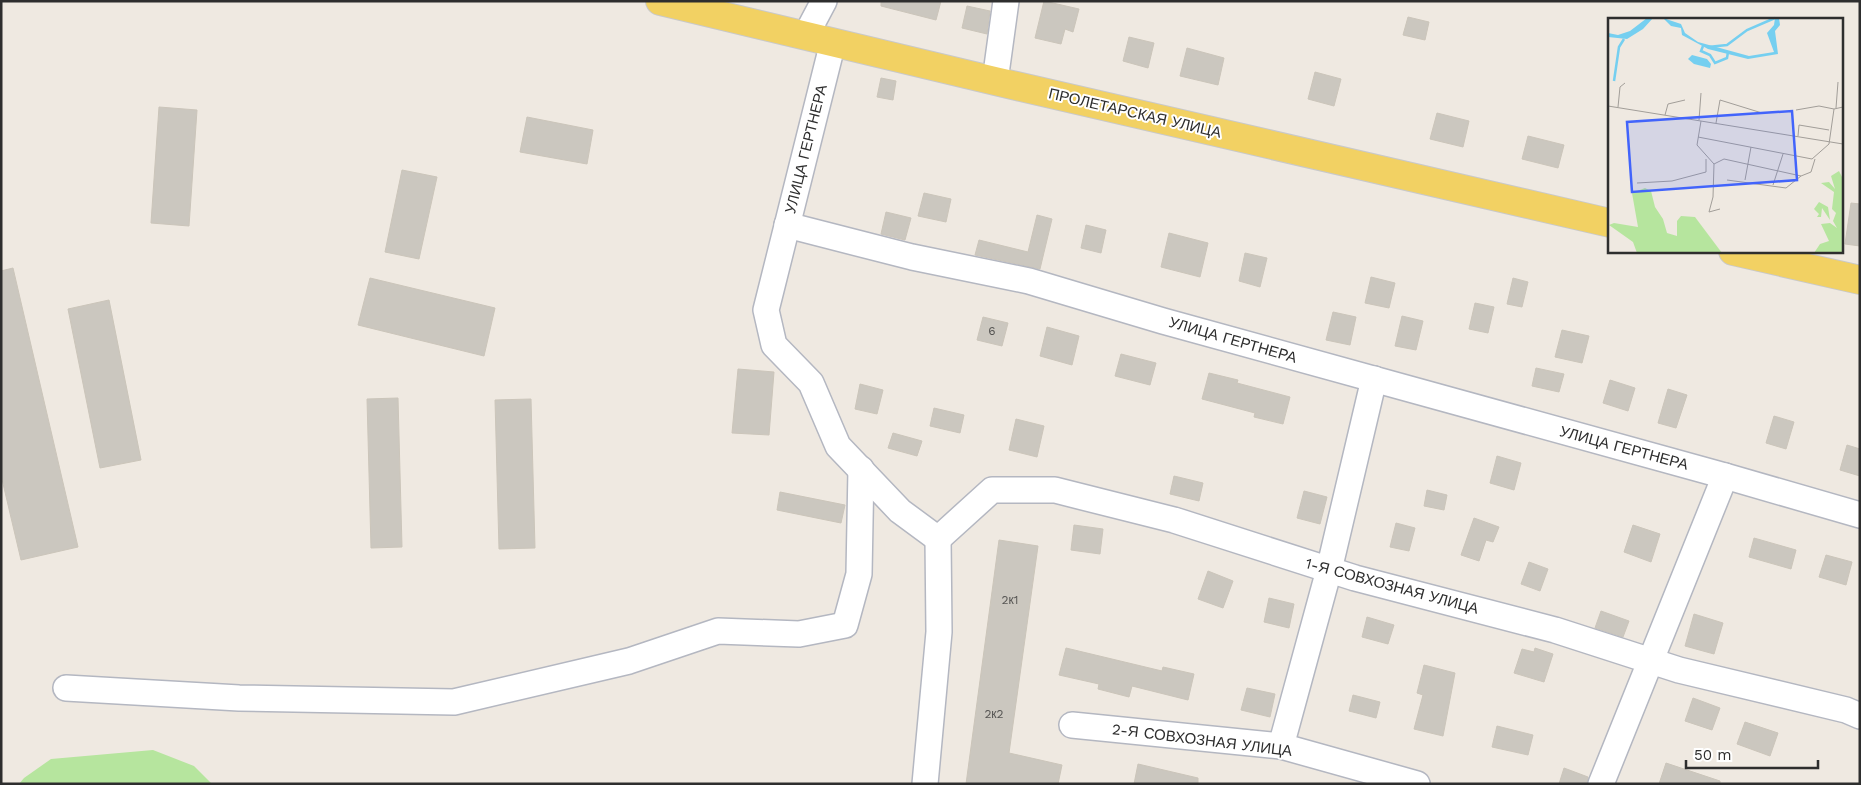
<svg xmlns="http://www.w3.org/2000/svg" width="1861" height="785" viewBox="0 0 1861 785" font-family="'Work Sans',sans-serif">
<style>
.green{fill:#b6e59e}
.building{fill:#cbc7bf;stroke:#cbc5ba}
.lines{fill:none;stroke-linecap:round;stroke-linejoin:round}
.minor-casing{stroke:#b4b7c1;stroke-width:28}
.major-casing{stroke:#c9c9c9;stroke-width:30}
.minor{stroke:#fff;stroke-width:25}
.major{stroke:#f2d163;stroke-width:28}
.labels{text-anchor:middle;stroke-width:4;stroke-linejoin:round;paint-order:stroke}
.number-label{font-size:12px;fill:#555452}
.street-label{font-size:15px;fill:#2e2e2e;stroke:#fff}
.inset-river{fill:none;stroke:#75cff0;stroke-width:2.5}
.inset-road{fill:none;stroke:#a29e99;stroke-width:1}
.view{fill:#4264fb;fill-opacity:0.15;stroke:#4264fb;stroke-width:2.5}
.inset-edge{fill:none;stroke:#2e2e2e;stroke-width:2.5}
</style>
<rect width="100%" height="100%" fill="#efe9e1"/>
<polygon class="green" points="153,750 194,766 212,784 19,784 24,778 51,759"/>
<g class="building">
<polygon points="881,1 941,1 936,20 881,6"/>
<polygon points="1044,1 1079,9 1073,32 1065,29 1061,44 1035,38"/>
<polygon points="967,6 990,11 987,34 962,28"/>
<polygon points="1408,17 1429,22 1425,40 1403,35"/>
<polygon points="1129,37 1154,43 1148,68 1123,61"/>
<polygon points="1187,48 1224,58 1218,85 1180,76"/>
<polygon points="1315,72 1341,79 1334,106 1308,99"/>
<polygon points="881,78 896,81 893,100 877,97"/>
<polygon points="159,107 197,110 189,226 151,223"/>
<polygon points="1437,113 1469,121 1463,147 1430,139"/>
<polygon points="527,117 593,130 587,164 520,152"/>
<polygon points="1528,136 1564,145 1558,168 1522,159"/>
<polygon points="402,170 437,177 419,259 385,252"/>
<polygon points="924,193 951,199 946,222 918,216"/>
<polygon points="1851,203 1860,204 1860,246 1845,244"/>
<polygon points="886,212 911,218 905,240 881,234"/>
<polygon points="1037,215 1052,219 1040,269 975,255 979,240 1028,252"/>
<polygon points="1086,225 1106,230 1101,253 1081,248"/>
<polygon points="1169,233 1208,243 1200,277 1161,267"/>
<polygon points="1245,253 1267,258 1260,287 1239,281"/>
<polygon points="13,268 78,547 21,560 1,475 1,271"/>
<polygon points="1371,277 1395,283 1389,308 1365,303"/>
<polygon points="370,278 495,308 484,356 358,325"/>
<polygon points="1513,278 1528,282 1522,307 1507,304"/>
<polygon points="109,300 141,460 100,468 68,309"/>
<polygon points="1475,303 1494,307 1488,333 1469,329"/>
<polygon points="1333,312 1356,317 1350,345 1326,340"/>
<polygon points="1402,316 1423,321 1416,350 1395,346"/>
<polygon points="983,317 1008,323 1002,346 977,340"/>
<polygon points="1047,327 1079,336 1072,365 1040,356"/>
<polygon points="1562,330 1589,336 1582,363 1555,357"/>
<polygon points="1121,354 1156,363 1150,385 1115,376"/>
<polygon points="1536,368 1564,374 1559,392 1532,386"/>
<polygon points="738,369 774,372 769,435 732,433"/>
<polygon points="1209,373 1238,380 1237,383 1290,397 1283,424 1254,417 1255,413 1202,399"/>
<polygon points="1610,380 1635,388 1628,411 1603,403"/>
<polygon points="860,384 883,390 877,414 855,409"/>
<polygon points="1668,389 1687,395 1676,428 1658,423"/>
<polygon points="398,398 402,547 371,548 367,399"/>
<polygon points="531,399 535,548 499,549 495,400"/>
<polygon points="934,408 964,415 960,433 930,426"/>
<polygon points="1774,416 1794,422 1786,449 1766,443"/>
<polygon points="1016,419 1044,426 1037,457 1009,450"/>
<polygon points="893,433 922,441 917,456 888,448"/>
<polygon points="1847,445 1860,449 1860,476 1840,470"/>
<polygon points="1497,456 1521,463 1514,490 1490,483"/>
<polygon points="1174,476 1203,483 1199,501 1170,494"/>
<polygon points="1427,490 1447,495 1444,510 1424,506"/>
<polygon points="1304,491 1327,497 1320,524 1297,518"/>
<polygon points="780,492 845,505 841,523 777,510"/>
<polygon points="1474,518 1499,527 1493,542 1486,540 1479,561 1461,555"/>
<polygon points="1396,523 1415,528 1409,551 1390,547"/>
<polygon points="1074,525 1103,529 1100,554 1071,550"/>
<polygon points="1633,525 1660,534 1651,562 1624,552"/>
<polygon points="1754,538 1796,550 1791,569 1749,557"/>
<polygon points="999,540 1038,546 1009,753 1062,765 1058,784 966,784"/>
<polygon points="1826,555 1852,562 1846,585 1819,577"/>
<polygon points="1529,562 1548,569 1540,591 1521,584"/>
<polygon points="1208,571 1233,581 1223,608 1198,599"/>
<polygon points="1269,598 1294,604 1289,628 1264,622"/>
<polygon points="1601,611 1629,621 1623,637 1595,628"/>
<polygon points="1694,614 1723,623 1714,654 1685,646"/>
<polygon points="1367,617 1394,625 1388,644 1362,637"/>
<polygon points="1066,648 1162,671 1163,667 1194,674 1188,700 1132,686 1129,697 1098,689 1099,684 1059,675"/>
<polygon points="1535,648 1553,654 1544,682 1514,673 1522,649 1534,652"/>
<polygon points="1424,665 1455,673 1443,736 1414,729 1423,695 1417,693"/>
<polygon points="1247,688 1275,694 1270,717 1241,710"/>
<polygon points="1353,695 1380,702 1376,718 1349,711"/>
<polygon points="1693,698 1720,708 1712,730 1685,721"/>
<polygon points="1745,722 1778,733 1770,756 1737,744"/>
<polygon points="1497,726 1533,735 1528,755 1492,747"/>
<polygon points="1666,763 1720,781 1720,784 1659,784"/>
<polygon points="1138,764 1198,778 1198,784 1134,784"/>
<polygon points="1564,768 1588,777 1587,784 1559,784"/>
</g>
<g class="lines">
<defs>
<g id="minor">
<polyline points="806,35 824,1"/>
<polyline points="833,42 766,310 774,345 811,383 838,446 900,511 938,539"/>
<polyline points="995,81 1006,1"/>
<polyline points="787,225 912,257 1029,281 1163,321 1725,476 1860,515"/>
<polyline points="938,539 992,490 1055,490 1174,520 1355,578 1555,630 1679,670 1846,710 1860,716"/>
<polyline points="66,688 239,698 454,702 629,661 718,631 799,634 845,625 859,574 861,469"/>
<polyline points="1072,725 1281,746 1417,784"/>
<polyline points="1281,746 1329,570 1374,379"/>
<polyline points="925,784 939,632 938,539"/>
<polyline points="1601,784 1725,476"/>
</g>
<g id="major">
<polyline points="660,1 995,81 1610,223"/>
<polyline points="1733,251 1860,280"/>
</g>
</defs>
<use href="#minor" class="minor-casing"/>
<use href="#major" class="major-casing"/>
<use href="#minor" class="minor"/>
<use href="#major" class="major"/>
</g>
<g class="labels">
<g class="number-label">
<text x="992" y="335">6</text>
<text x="1010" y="604">2к1</text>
<text x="994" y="718">2к2</text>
</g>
<g class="street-label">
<text transform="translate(1135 113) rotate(13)" y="5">ПРОЛЕТАРСКАЯ УЛИЦА</text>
<text transform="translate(806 149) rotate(-76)" y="5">УЛИЦА ГЕРТНЕРА</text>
<text transform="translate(1233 340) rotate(16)" y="5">УЛИЦА ГЕРТНЕРА</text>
<text transform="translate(1624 448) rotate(15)" y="5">УЛИЦА ГЕРТНЕРА</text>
<text transform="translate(1392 586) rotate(15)" y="5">1-Я СОВХОЗНАЯ УЛИЦА</text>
<text transform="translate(1202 740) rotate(7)" y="5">2-Я СОВХОЗНАЯ УЛИЦА</text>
</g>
</g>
<g transform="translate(1608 18)">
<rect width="235" height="235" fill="#efe9e1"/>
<path d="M231 153 235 161V235H206L212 226 221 223 213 206 222 205 229 210 225 203 228 195 224 191 226 174 213 165 221 164 227 171 223 158ZM37 170 43 173 47 189 55 201 59 215 69 218V203L73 198 87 199 114 235H29L25 224 1 207 6 205 30 209 24 175ZM211 184 220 189 222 202 214 190 213 199H209L211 196 206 191Z" fill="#b6e59e"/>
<path d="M39 0H45L35 11 19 21 0 19V15L10 17 22 13ZM55 0 73 6 77 15 90 24 141 38 166 34 159 15 166 7 167 0H171L172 7 167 13 170 36 140 41 100 31 74 17 73 10 63 8ZM84 37 99 41 103 46 102 50 86 46 80 41Z" fill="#75cff0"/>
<path class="inset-river" d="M95 28 93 33 102 37 107 45 119 40 120 34M100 29 119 27 139 12 167 0M6 63 11 29 16 21"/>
<path class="inset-road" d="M0 88 235 126M10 89 12 69 17 65M228 90 230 64M188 92 211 88 226 91M57 97 60 86 77 82M91 102 93 75M93 103 89 127 106 146 105 179 101 194 112 191M108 105 112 82 154 95M190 118 191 107 221 112M90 119 204 141 221 126 226 91 235 89M106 146 116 141 193 158 203 154 207 141M119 162 178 170 193 158M137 162 143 129M29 165 64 163 98 154V141M165 167 175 136"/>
<path class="view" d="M184 93 189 162 24 174 19 104Z"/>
<rect width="235" height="235" class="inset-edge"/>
</g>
<rect width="1861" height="785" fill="none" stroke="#2e2e2e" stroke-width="5"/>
<path d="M1686 760v8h132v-8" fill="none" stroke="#2e2e2e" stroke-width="2.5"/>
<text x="1694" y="760" font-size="15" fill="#2e2e2e" stroke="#ffffff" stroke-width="4" paint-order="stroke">50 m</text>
</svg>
